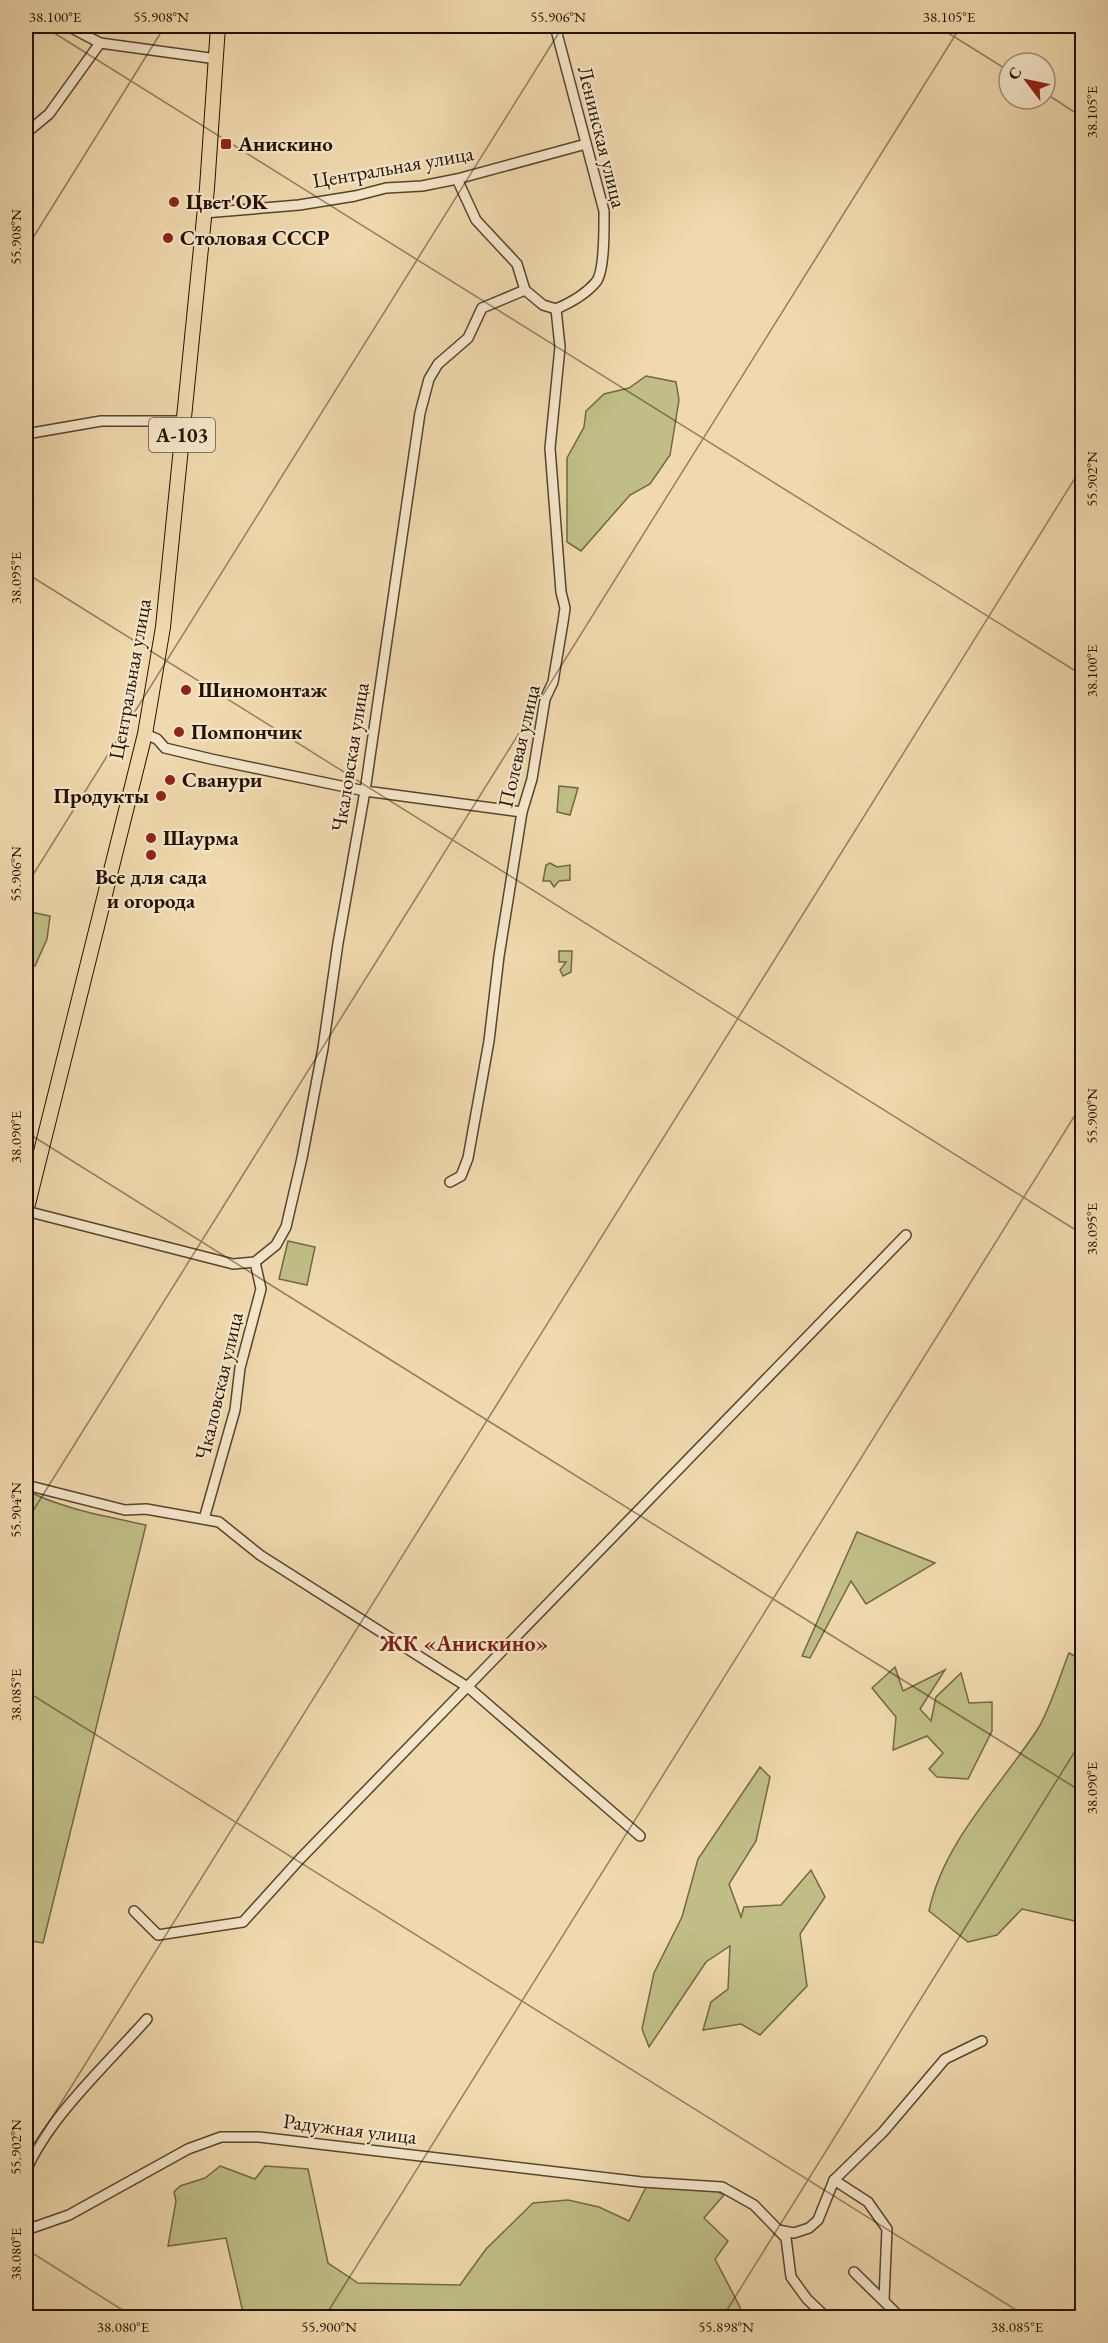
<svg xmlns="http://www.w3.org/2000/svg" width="1108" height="2343" viewBox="0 0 1108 2343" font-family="'EB Garamond',serif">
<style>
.green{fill:#c0be86;stroke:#726844;stroke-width:1.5}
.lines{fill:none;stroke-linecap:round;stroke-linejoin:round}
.street-casing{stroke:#57432d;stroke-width:12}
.primary-casing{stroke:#241102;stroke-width:16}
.street{stroke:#f5e6ca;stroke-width:9}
.primary{stroke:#f0d9ae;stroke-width:14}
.ticks{fill:none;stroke:#241102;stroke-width:1.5;stroke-opacity:0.45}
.poi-dot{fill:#8f2418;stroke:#f5e6ca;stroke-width:2}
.labels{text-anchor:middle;stroke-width:4.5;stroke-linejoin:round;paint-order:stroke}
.shield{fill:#f5e6ca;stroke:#63513e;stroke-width:1.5}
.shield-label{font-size:20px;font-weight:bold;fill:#241102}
.street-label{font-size:21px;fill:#241102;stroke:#f5e6ca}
.poi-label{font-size:21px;font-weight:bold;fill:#241102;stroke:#f5e6ca;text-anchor:start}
.neighbourhood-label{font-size:22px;font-weight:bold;fill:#7a1f14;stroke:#f5e6ca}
.neatline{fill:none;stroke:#241102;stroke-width:2}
.ticks-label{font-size:15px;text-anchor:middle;fill:#241102}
</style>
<rect width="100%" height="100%" fill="#f0d9ae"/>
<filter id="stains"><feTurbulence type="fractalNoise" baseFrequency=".00333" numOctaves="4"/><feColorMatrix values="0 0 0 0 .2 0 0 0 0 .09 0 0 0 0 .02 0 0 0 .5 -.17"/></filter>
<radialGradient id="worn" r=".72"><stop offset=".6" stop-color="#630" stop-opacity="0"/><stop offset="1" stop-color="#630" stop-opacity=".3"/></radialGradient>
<g class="green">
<polygon points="646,376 676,382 679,400 670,455 650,484 630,495 581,551 567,542 567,458 584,427 586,411 604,394 629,388"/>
<polygon points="559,786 578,788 570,815 557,812"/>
<polygon points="550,863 557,867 570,865 570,880 559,881 554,887 550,881 543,881 546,865"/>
<polygon points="26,911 50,916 47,939 35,966 26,962"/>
<polygon points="559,951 572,951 571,972 563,976 560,970 566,962 559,962"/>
<polygon points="288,1241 315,1247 307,1285 279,1279"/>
<path d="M26 1490C62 1509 106 1516 146 1525L43 1943 26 1940Z"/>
<polygon points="857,1532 935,1563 866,1604 851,1581 810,1658 802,1656"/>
<path d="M1069 1653 1082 1660V1926L1079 1922 1022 1909 997 1935 968 1942 929 1911C943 1842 1000 1787 1037 1730 1050 1710 1060 1675 1069 1653Z"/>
<polygon points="895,1667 903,1691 945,1670 920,1709 931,1721 936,1697 961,1673 969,1703 992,1702 992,1731 968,1779 937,1777 929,1769 943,1753 927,1736 893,1750 896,1717 872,1688"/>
<polygon points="760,1767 770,1777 756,1841 729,1884 741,1917 744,1907 781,1905 811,1870 825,1897 800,1934 807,1986 760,2035 741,2024 703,2030 711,2002 728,1989 730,1946 706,1962 649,2047 642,2029 654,1973 682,1917 698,1859"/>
<polygon points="220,2166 255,2179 265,2166 308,2169 328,2263 358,2283 460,2285 486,2249 533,2203 568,2200 599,2207 629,2221 646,2187 710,2188 724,2195 704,2218 728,2241 715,2259 740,2307 741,2317 244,2317 226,2238 168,2246 176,2201 174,2192 180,2186 205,2178"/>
</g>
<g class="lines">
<defs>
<g id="street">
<polyline points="68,26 100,43 217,59"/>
<path d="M555 26 604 211C604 226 605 271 596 282 586 294 570 303 556 309"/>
<polyline points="26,133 49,114 100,43"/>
<polyline points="457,179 476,220 517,264 525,290 543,305 556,309"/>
<polyline points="204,213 299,205 355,196 386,188 422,186 457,179 586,144"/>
<polyline points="26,434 101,421 183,421"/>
<polyline points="145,734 157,739 165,748 211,759 365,791 522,812"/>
<polyline points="450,1182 461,1176 468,1158 489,1041 499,956 522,812 532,779 545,699 553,682 563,622 565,608 561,592 550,448 560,347 556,309"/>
<polyline points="26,1211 233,1264 255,1262 276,1245 286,1227 302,1158 323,1048 338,943 365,791 420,413 429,379 438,364 468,338 482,308 525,290"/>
<polyline points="26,1485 125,1510 146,1509 219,1522 260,1555 469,1688 640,1836"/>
<polyline points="204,1519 235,1410 240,1368 261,1289 255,1262"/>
<polyline points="134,1911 158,1935 243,1922 300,1859 906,1235"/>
<path d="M26 2171C48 2118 108 2063 147 2019"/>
<polyline points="834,2180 868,2202 887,2229 884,2300"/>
<polyline points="26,2230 69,2215 188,2149 221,2137 259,2137 642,2182 722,2187 754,2205 786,2238 791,2277 807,2299 827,2318"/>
<polyline points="778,2230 794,2233 809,2228 818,2220 834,2180 883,2132 945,2059 982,2041"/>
<polyline points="854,2272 901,2318"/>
</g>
<polyline id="primary" points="26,1212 145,734 163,627 207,188 218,26"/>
</defs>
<use href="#street" class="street-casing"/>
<use href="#primary" class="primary-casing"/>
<use href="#street" class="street"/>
<use href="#primary" class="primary"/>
</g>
<path class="ticks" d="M43 26 1082 675M937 26 1009 71M1045 93 1082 117M26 249 165 26M26 573 1082 1234M26 886 563 26M26 1132 1082 1792M26 1522 961 26M26 1691 1029 2318M26 2159 1082 467M26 2249 135 2318M324 2318 1082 1104M722 2318 1082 1740"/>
<g class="poi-dot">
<rect x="220" y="138" width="12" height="12" rx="3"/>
<circle cx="174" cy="202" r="6"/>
<circle cx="168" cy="238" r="6"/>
<circle cx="186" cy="690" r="6"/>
<circle cx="179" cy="732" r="6"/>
<circle cx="170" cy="780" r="6"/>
<circle cx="161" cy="796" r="6"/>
<circle cx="151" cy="838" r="6"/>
<circle cx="151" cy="855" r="6"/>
</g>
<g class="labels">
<rect class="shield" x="149" y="418" width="66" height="34" rx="4.5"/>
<g class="shield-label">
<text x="182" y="442">А-103</text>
</g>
<g class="street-label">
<text transform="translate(602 137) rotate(76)" y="7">Ленинская улица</text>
<text transform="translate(393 167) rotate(-10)" y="7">Центральная улица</text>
<text transform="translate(130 679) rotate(-80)" y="7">Центральная улица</text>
<text transform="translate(519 746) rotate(-77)" y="7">Полевая улица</text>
<text transform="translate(350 757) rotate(-81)" y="7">Чкаловская улица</text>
<text transform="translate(219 1386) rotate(-77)" y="7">Чкаловская улица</text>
<text transform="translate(350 2129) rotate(7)" y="7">Радужная улица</text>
</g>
<g class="poi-label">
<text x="238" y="151">Анискино</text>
<text x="186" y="209">Цвет'OK</text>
<text x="180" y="245">Столовая СССР</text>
<text x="198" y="697">Шиномонтаж</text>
<text x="191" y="739">Помпончик</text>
<text x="182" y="787">Сванури</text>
<text x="149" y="803" text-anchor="end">Продукты</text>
<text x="163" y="845">Шаурма</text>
<text x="151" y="884" text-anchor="middle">Все для сада<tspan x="151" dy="24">и огорода</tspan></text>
</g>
<g class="neighbourhood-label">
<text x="464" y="1651">ЖК «Анискино»</text>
</g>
</g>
<rect width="1108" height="2343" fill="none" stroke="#f0d9ae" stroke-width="66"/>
<g transform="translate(1027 81) rotate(302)"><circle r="28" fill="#f5e6ca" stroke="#a1917a" stroke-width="1.5"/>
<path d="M0-4.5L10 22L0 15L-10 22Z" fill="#8f2418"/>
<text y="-9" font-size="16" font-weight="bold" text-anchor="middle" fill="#241102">С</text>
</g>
<rect x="33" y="33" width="1042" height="2277" class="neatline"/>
<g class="ticks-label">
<text x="55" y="22">38.100°E</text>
<text x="161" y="22">55.908°N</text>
<text x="558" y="22">55.906°N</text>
<text x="949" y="22">38.105°E</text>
<text transform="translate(1092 112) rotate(-90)" y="5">38.105°E</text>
<text transform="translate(16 237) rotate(-90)" y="5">55.908°N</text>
<text transform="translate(1092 479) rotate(-90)" y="5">55.902°N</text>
<text transform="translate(16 578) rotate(-90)" y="5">38.095°E</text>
<text transform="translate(1092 671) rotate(-90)" y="5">38.100°E</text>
<text transform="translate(16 874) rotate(-90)" y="5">55.906°N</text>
<text transform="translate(1092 1116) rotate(-90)" y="5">55.900°N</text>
<text transform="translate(16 1137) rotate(-90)" y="5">38.090°E</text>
<text transform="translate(1092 1229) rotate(-90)" y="5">38.095°E</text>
<text transform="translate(16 1510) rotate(-90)" y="5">55.904°N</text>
<text transform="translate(16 1695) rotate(-90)" y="5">38.085°E</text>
<text transform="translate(1092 1788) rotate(-90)" y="5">38.090°E</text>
<text transform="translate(16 2147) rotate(-90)" y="5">55.902°N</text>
<text transform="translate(16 2254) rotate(-90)" y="5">38.080°E</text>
<text x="123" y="2332">38.080°E</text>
<text x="329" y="2332">55.900°N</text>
<text x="726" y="2332">55.898°N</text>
<text x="1017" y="2332">38.085°E</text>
</g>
<rect width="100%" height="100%" filter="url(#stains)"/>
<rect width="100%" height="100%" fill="url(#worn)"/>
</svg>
